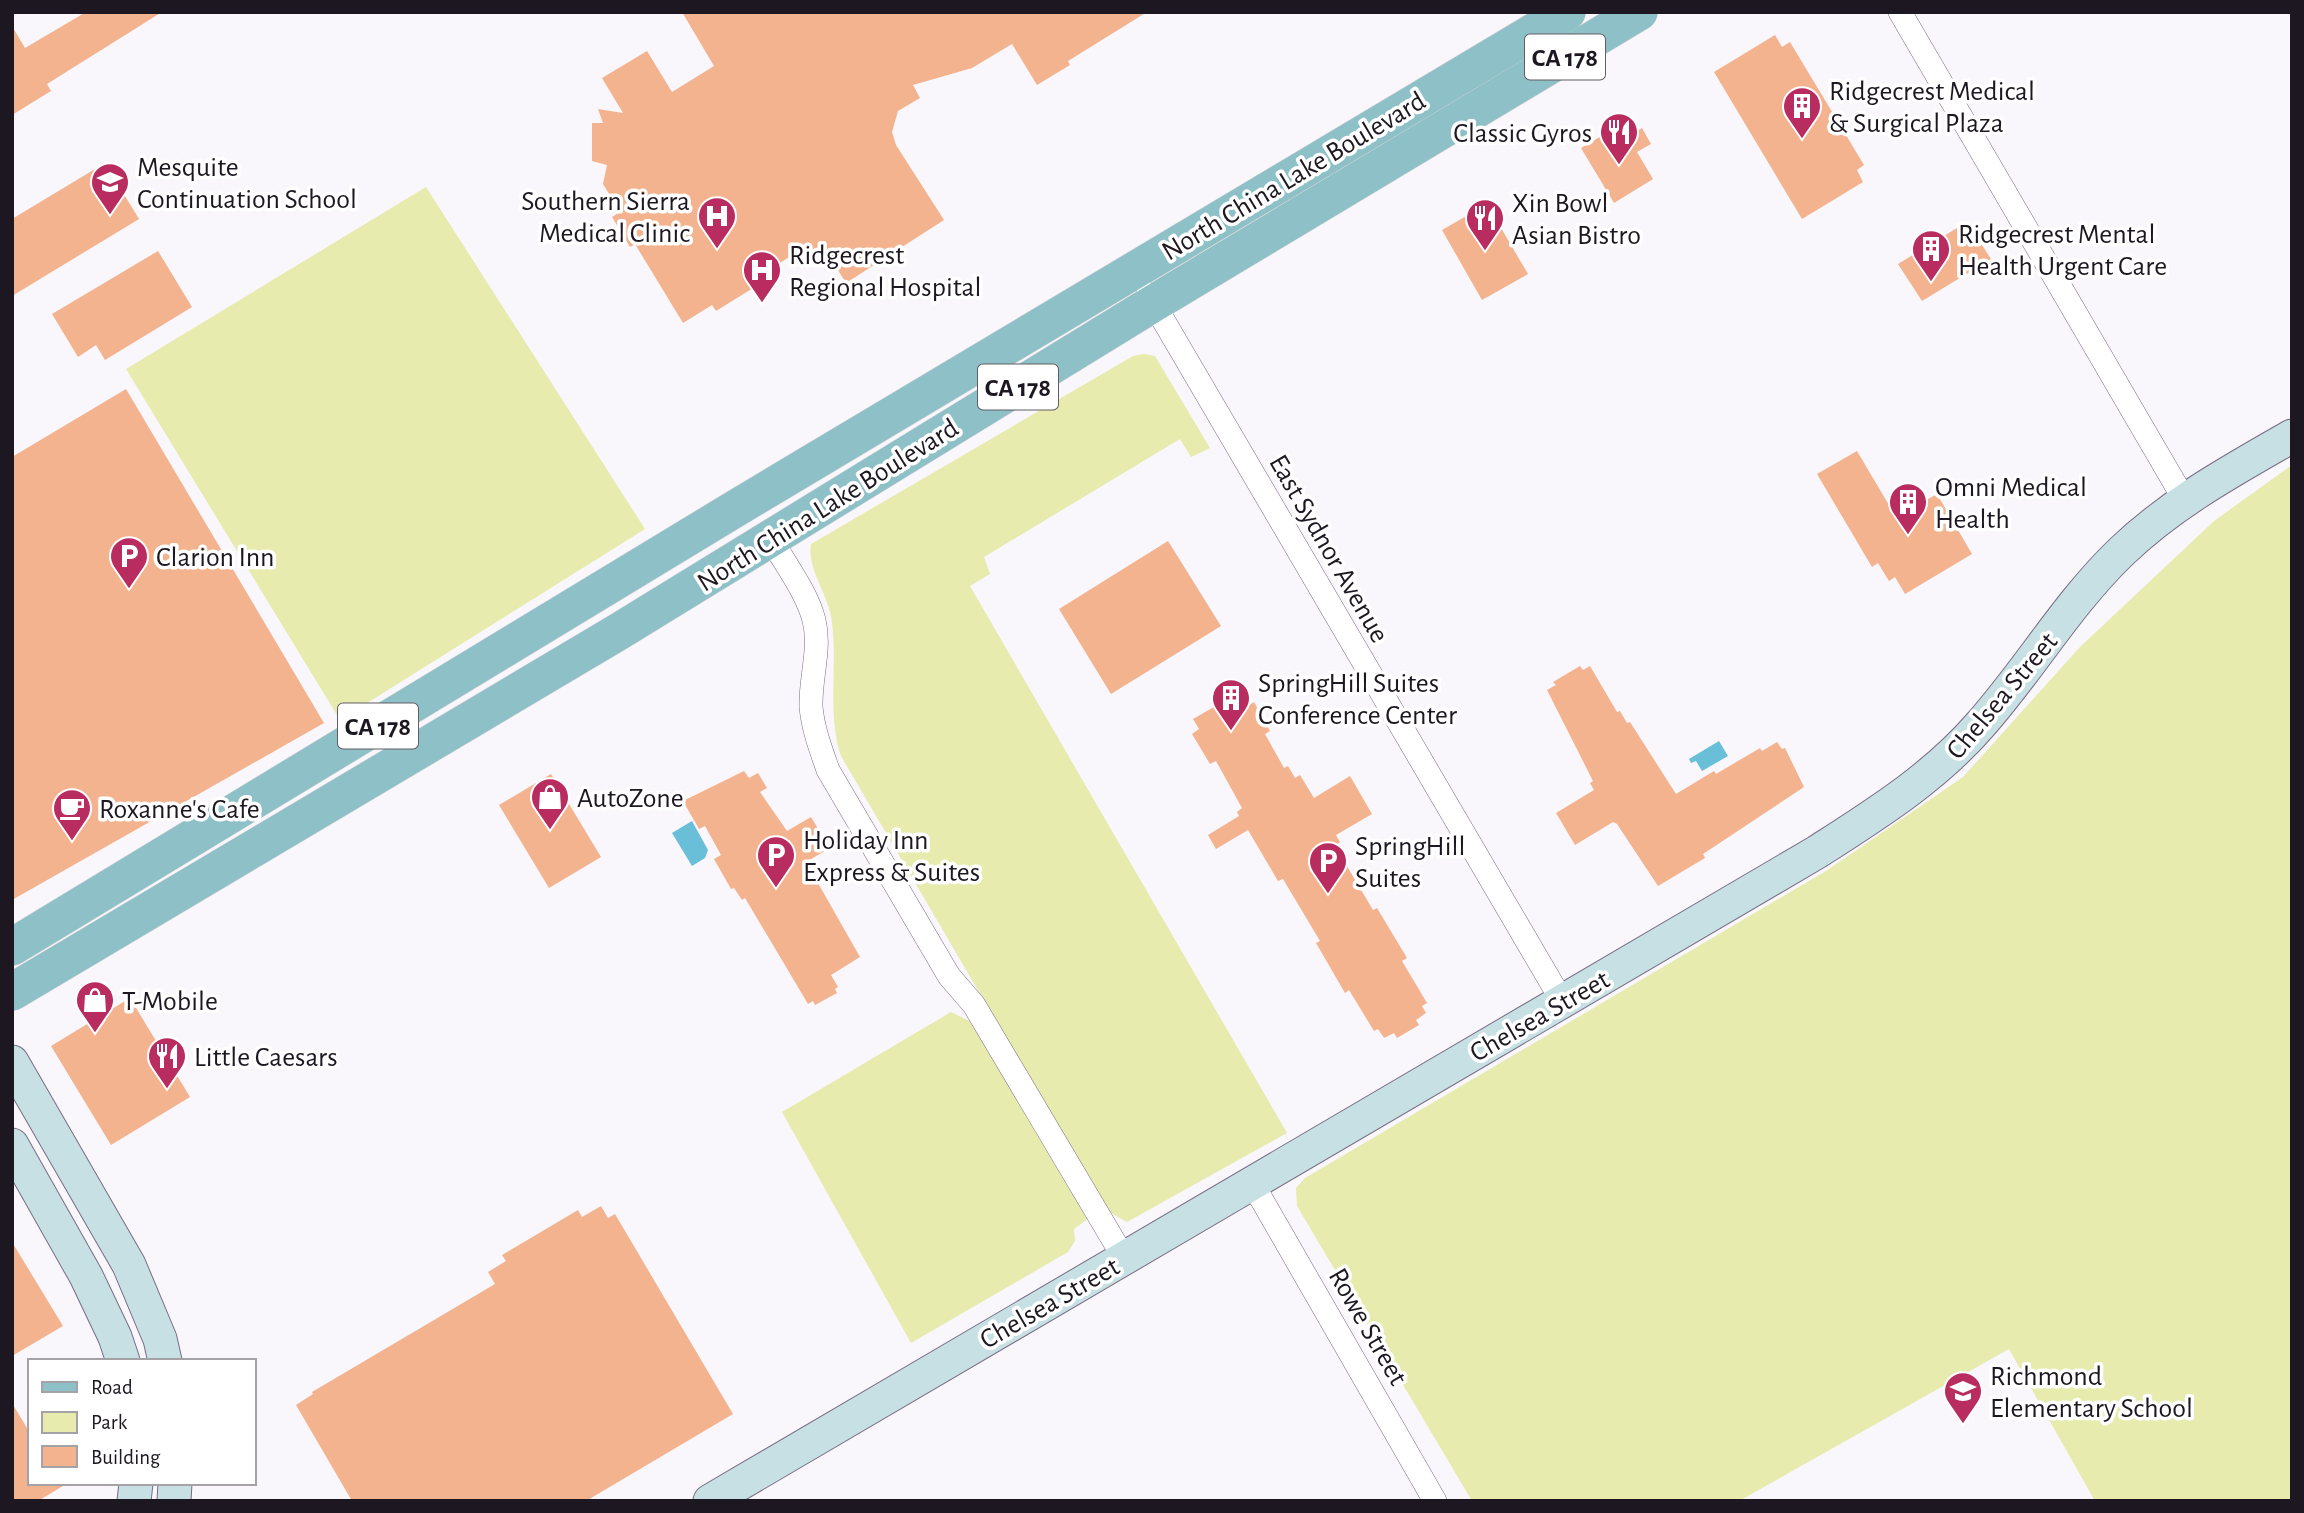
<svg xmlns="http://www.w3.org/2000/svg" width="2304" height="1513" viewBox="0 0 2304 1513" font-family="'Alegreya Sans',sans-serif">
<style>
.green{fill:#e7ebae}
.water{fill:#69bed8}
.building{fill:#f3b38e}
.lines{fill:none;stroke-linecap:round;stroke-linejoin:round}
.street-casing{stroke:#7a6c84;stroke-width:24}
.secondary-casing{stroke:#7a6c84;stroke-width:35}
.primary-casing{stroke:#d6d5d7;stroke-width:38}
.street{stroke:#fff;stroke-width:23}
.secondary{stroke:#c6e0e3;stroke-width:33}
.primary{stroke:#8ec0c7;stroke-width:37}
.labels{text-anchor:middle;stroke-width:7;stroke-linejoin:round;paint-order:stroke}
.shield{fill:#fff;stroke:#605d63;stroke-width:2}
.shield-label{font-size:26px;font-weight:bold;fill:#1c1720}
.poi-label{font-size:28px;fill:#1c1720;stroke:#fff;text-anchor:start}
.street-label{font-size:28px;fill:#1c1720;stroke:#fff}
</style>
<rect width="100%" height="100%" fill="#f9f6fc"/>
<g class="green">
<polygon points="426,187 645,529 340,720 126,369"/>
<path d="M1144 354 1155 356 1210 448 1191 457 1180 439 984 557 990 574 970 586 1287 1133 1127 1222 1107 1211 841 756C826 711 839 663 831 616 826 591 807 568 811 544L1133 356Z"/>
<polygon points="2292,465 2292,1501 2095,1501 2009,1349 1739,1501 1472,1501 1297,1206 1296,1188 1305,1178 1826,871 1963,777 2080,647 2214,521"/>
<polygon points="951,1012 980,1026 1088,1219 1074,1229 1075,1241 1068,1252 911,1343 782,1112"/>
</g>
<g class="water">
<polygon points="1719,741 1728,756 1702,771 1696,761 1691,763 1689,759"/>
<polygon points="692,821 708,850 705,858 692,866 672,833"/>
</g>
<g class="building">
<polygon points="86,12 162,12 47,84 51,91 12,115 12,26 25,48"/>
<polygon points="682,12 1147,12 1068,61 1070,65 1037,85 1012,44 972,68 913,85 920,98 898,111 892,132 896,145 944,220 846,283 826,251 817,257 810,244 767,271 771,277 716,311 712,305 683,323 635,244 630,247 612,217 620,212 603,184 607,165 592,161 592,123 603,123 598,109 623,113 602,78 647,51 672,92 714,66"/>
<polygon points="1775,35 1782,47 1790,42 1864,165 1857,170 1863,182 1802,219 1714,72"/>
<polygon points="1620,125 1627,137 1642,128 1651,144 1637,152 1653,179 1614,203 1581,148"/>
<polygon points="105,163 139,219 12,296 12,219"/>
<polygon points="1487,204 1528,274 1482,300 1442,230"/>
<polygon points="1957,228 1965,240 1975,234 1991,259 1922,301 1898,264"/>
<polygon points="158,251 192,307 105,360 96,345 78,357 52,314"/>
<polygon points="126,389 324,723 12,900 12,457"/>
<polygon points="1857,451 1896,517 1937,494 1972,554 1905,594 1895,577 1889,581 1878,563 1872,567 1817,474"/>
<polygon points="1168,541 1221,626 1111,694 1059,609"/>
<polygon points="1580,666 1583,670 1590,666 1617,712 1620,711 1627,723 1630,722 1676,794 1714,771 1716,774 1760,748 1762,751 1777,742 1782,749 1785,748 1804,787 1703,854 1705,858 1658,886 1617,824 1613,822 1575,845 1556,813 1594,790 1590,783 1593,781 1547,690 1556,685 1553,682"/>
<polygon points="1240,692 1248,706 1254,702 1270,731 1265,734 1284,768 1288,766 1295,778 1300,775 1314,798 1350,776 1372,814 1336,835 1340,842 1335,846 1373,910 1377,908 1407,958 1402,961 1427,1003 1422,1006 1426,1013 1416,1020 1419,1025 1397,1038 1394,1033 1384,1038 1378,1029 1374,1031 1349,990 1345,993 1316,943 1320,941 1283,879 1278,881 1248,830 1216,849 1208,835 1239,816 1237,812 1242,808 1216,761 1210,764 1192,734 1199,729 1193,719"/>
<polygon points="744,771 749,778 758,773 767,788 760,792 787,831 811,817 830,848 806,862 860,957 831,975 838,987 835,989 837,993 815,1005 813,1001 808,1004 745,898 742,900 734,888 731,889 714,859 721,855 705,826 699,829 683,801"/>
<polygon points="551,774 601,857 549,888 499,805"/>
<polygon points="130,998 190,1097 111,1145 51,1046"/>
<polygon points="601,1206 608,1218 615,1214 733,1414 586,1501 352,1501 296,1405 313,1394 312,1392 495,1284 488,1272 506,1261 502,1255 578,1210 582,1217"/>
<polygon points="12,1242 63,1326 12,1356"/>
<polygon points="12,1403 30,1433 30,1483 68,1483 38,1501 12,1501"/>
</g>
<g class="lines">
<defs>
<g id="street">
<polyline points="1900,12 2184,499"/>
<polyline points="1148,294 1562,1001"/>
<path d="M771 538C785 565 806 590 814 620 821 649 810 678 811 707 813 729 821 750 828 770L949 976 974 1005 1124 1258"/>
<polyline points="1251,1181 1435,1501"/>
</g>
<g id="secondary">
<polyline points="12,1062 129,1265 160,1339 165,1361"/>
<polyline points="12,1145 86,1276 115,1337 123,1361"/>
<polyline points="134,1501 136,1483"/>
<polyline points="174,1501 175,1483"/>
<path d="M710 1501 1817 852C1876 814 1934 778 1980 725 2029 670 2067 604 2121 552 2172 503 2231 471 2292 436"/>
</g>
<g id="primary">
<polyline points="12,947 743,504 1567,12"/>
<polyline points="12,992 618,632 1154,303 1639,12"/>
</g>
</defs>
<use href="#street" class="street-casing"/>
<use href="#secondary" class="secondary-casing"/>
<use href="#primary" class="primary-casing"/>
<use href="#street" class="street"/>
<use href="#secondary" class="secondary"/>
<use href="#primary" class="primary"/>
</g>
<defs>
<symbol id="building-pin" viewBox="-11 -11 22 30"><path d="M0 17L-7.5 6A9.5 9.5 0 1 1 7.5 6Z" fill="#b92c60" stroke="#fff"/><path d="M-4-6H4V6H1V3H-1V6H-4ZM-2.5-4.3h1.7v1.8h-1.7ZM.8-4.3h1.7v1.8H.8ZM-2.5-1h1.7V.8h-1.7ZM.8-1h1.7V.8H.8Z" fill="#fff"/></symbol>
<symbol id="restaurant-pin" viewBox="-11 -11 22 30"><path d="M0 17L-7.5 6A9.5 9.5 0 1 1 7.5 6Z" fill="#b92c60" stroke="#fff"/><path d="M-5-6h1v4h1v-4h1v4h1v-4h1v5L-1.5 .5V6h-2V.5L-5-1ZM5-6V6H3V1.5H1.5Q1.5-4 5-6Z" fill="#fff"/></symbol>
<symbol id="school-pin" viewBox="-11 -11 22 30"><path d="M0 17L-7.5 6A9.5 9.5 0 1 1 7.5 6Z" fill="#b92c60" stroke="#fff"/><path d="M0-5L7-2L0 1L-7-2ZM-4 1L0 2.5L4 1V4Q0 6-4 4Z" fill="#fff"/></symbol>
<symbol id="hospital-pin" viewBox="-11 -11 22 30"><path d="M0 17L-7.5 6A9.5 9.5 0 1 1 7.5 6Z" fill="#b92c60" stroke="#fff"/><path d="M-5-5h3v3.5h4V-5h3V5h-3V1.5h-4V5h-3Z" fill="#fff"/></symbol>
<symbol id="parking-pin" viewBox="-11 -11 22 30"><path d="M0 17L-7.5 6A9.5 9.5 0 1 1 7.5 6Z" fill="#b92c60" stroke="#fff"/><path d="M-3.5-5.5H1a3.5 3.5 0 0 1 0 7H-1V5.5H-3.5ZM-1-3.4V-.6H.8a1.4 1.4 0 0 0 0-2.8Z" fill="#fff"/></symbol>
<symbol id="shop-pin" viewBox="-11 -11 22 30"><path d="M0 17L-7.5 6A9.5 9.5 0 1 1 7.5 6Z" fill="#b92c60" stroke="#fff"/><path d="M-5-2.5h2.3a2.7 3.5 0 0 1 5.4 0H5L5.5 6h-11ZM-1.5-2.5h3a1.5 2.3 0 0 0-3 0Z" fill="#fff"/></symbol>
<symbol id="cafe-pin" viewBox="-11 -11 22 30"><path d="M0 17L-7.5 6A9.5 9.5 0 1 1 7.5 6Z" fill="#b92c60" stroke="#fff"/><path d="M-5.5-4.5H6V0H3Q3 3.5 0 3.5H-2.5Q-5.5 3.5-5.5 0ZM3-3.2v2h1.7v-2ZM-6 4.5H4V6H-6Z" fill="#fff"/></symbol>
</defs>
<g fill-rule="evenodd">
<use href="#building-pin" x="1780" y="84" width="44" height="60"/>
<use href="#restaurant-pin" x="1597" y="110" width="44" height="60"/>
<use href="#school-pin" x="88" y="160" width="44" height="60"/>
<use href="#hospital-pin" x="695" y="194" width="44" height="60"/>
<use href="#restaurant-pin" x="1463" y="196" width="44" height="60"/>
<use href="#building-pin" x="1909" y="227" width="44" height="60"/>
<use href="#hospital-pin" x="740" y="248" width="44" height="60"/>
<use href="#building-pin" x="1886" y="480" width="44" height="60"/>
<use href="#parking-pin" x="107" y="534" width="44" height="60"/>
<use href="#building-pin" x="1209" y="676" width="44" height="60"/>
<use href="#shop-pin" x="528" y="775" width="44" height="60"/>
<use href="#cafe-pin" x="50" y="786" width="44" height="60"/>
<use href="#parking-pin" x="754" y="833" width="44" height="60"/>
<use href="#parking-pin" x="1306" y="839" width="44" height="60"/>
<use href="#shop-pin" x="73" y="978" width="44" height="60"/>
<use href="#restaurant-pin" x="145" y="1034" width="44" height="60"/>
<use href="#school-pin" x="1941" y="1369" width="44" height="60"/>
</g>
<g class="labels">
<g class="shield">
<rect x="1525" y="34.5" width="80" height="45" rx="5"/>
<rect x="978" y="364.5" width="80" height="45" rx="5"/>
<rect x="338" y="703.5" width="80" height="45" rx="5"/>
</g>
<g class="shield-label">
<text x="1565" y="66">CA 178</text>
<text x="1018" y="396">CA 178</text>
<text x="378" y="735">CA 178</text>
</g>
<g class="poi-label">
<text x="1829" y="100">Ridgecrest Medical<tspan x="1829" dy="32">&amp; Surgical Plaza</tspan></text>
<text x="1592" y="142" text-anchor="end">Classic Gyros</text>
<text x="137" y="176">Mesquite<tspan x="137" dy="32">Continuation School</tspan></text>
<text x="690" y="210" text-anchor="end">Southern Sierra<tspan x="690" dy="32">Medical Clinic</tspan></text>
<text x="1512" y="212">Xin Bowl<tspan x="1512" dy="32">Asian Bistro</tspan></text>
<text x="1958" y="243">Ridgecrest Mental<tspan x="1958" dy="32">Health Urgent Care</tspan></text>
<text x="789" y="264">Ridgecrest<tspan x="789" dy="32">Regional Hospital</tspan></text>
<text x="1935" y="496">Omni Medical<tspan x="1935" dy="32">Health</tspan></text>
<text x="156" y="566">Clarion Inn</text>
<text x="1258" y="692">SpringHill Suites<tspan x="1258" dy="32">Conference Center</tspan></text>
<text x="577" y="807">AutoZone</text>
<text x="99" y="818">Roxanne's Cafe</text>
<text x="803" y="849">Holiday Inn<tspan x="803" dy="32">Express &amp; Suites</tspan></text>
<text x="1355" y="855">SpringHill<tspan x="1355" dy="32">Suites</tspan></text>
<text x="122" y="1010">T-Mobile</text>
<text x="194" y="1066">Little Caesars</text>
<text x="1990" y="1385">Richmond<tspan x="1990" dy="32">Elementary School</tspan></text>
</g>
<g class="street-label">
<text transform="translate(1293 175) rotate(-31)" y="10">North China Lake Boulevard</text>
<text transform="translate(827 504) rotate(-32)" y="10">North China Lake Boulevard</text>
<text transform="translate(1330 548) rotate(60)" y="10">East Sydnor Avenue</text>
<text transform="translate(2001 695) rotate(-50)" y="10">Chelsea Street</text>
<text transform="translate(1539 1015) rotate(-30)" y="10">Chelsea Street</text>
<text transform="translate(1049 1302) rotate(-30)" y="10">Chelsea Street</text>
<text transform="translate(1369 1326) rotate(60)" y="10">Rowe Street</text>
</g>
</g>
<rect width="2304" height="1513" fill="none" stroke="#1c1720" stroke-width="28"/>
<rect x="28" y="1359" width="228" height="126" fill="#ffffff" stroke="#a4a2a6" stroke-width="2"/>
<rect x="42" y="1382" width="35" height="10" fill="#8ec0c7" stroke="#a4a2a6" stroke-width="2"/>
<text x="91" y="1394" font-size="21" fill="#1c1720">Road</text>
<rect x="42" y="1412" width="35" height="21" fill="#e7ebae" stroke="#a4a2a6" stroke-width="2"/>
<text x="91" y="1429" font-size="21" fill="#1c1720">Park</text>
<rect x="42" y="1446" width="35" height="21" fill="#f3b38e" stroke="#a4a2a6" stroke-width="2"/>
<text x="91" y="1464" font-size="21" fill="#1c1720">Building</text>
</svg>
